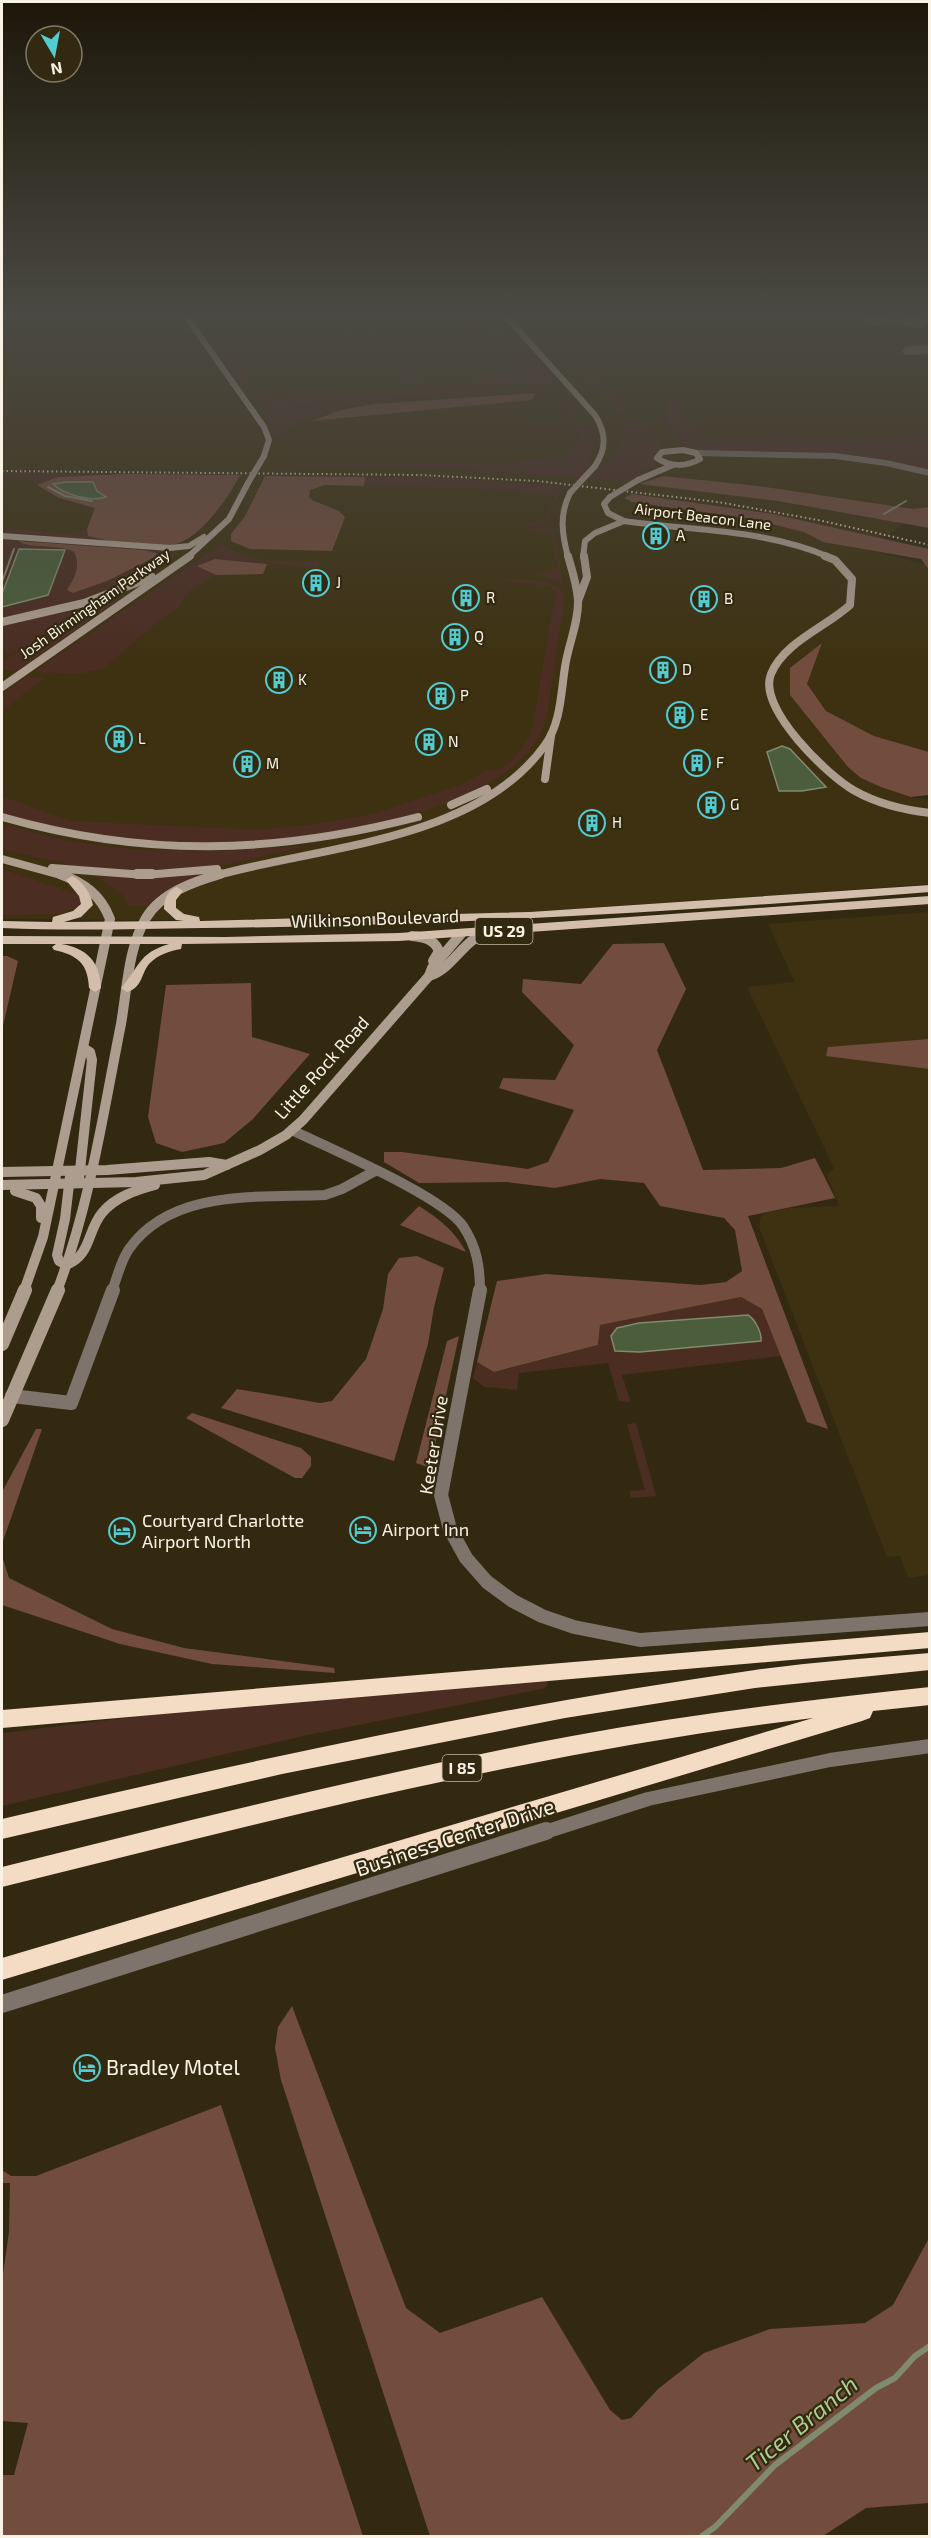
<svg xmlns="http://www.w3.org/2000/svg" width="931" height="2538" viewBox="0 0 931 2538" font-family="'Exo 2',sans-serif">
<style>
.built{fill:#3e3111}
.green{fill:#4b2d22;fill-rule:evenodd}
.forest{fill:#724c3d}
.water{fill:#4b5d3b;stroke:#808a6e;stroke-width:1.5}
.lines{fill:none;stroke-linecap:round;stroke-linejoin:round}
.stream-far1{stroke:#808a6e;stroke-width:2}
.stream{stroke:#808a6e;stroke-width:6}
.taxiway{fill:#867d69;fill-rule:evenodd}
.street-far3{stroke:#7e746b;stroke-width:6}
.street-far2{stroke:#7e746b;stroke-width:10}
.street-far1{stroke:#7e746b;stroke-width:14}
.street{stroke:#7e746b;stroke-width:18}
.secondary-far3{stroke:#ad9d8f;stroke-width:6}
.secondary-far2{stroke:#ad9d8f;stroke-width:8}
.secondary-far1{stroke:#ad9d8f;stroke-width:10}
.secondary{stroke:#ad9d8f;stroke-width:14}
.primary{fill:#d2beab;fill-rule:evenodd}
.highway{fill:#f4dbc4;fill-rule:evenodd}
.rail{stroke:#d8d1c1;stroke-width:2;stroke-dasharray:1.5 3;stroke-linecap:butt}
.secondary-bridge{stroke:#ad9d8f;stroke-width:6}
.labels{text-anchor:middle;stroke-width:4.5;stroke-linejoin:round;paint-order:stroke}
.far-street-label{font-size:15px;fill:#faf3e5;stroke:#332911}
.far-poi-label{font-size:15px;fill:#faf3e5;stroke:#332911;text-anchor:start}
.shield{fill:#332911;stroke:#beb6a5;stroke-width:1.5}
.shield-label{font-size:16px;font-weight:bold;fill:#faf3e5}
.street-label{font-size:18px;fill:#faf3e5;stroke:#332911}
.poi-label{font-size:18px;fill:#faf3e5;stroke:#332911;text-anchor:start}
.near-street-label{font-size:21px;fill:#faf3e5;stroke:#332911}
.near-poi-label{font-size:21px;fill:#faf3e5;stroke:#332911;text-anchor:start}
.near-water-label{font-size:24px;font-style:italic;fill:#accd92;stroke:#332911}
</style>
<rect width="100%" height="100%" fill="#332911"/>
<g class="built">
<polygon points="2,312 929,312 929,515 919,513 867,550 928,565 925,568 930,570 929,752 874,736 826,711 807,684 822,644 790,669 790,695 861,778 911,797 929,800 929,884 508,914 314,921 2,919"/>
<polygon points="929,912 929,1575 908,1578 900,1556 887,1557 759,1227 761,1216 768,1212 789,1208 839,1206 827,1176 834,1168 747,987 795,982 768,924"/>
</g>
<g class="green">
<path d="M266 312H298L266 315 280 338 387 331 374 312H384L393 323C403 325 413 325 422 320L416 312 435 320 378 333 283 340 277 338 262 313Z"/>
<path d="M471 325C509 324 531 354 554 379L553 383 539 387 306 406 273 405 253 399 214 345C218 336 229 332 237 336L230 348 255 394 273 399 464 385 473 383 472 379 524 374 507 353 502 352H506L505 350H500L504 349 486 329 432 331Z"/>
<path d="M397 363 408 376H447H426L415 380C430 391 447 378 461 382L451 384 412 385C402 376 396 378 388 365Z"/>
<path d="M580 365H586L627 408 622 415 644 425 662 446 661 449 654 455 655 465 632 479 643 482 639 484C526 471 413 467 299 466L292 462H504L564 457 576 442 580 432 578 428 531 432 528 429C544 428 583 421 595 431L594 448 586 464 603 466C609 459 616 452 621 444 635 418 599 391 583 374L588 373Z"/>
<path d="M543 389C556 390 571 401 573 414L567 417 489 429 562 417 569 413 554 393 538 390 356 404 304 419 275 437 269 422 256 403 302 407Z"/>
<polygon points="668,400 681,401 683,404 679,412 707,439 777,434 857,439 929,433 929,471 861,457 712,454 686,448 664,417 671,414 666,412 669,408 666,404"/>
<polygon points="2,472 128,474 58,477 37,485 26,478 2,477"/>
<polygon points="365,477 453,478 566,486 555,502 549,521 538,525 520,525 546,520 555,495 490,489 364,486"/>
<polygon points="553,527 563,582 531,573 499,572 543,573 558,568 551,531 519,530"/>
<polygon points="2,528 68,534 78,532 82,529 87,529 88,536 127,544 2,534"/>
<path d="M2 537 180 553C126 590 65 605 2 618ZM18 541 144 550 133 570 73 593 78 565 74 552C58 542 32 551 18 541Z"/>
<path d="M222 544C251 564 286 561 320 562L318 568 224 559 206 568 209 573 216 575 188 592 177 609 159 621 103 669 79 674 33 672Z"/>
<path d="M497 580C516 580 553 576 565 595L547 716C521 821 282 845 194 843 173 843 151 840 130 838 116 837 100 837 85 835 57 829 29 820 2 813V796L70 821 259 830 314 824 372 814 461 785 483 772 501 768 514 759 531 734 556 592 550 586Z"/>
<polygon points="117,597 120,599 16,671 2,670 2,660 35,644 7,655 3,654 3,626"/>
<path d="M25 677 45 678C30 690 15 699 2 713V694Z"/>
<polygon points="2,824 69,841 129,849 211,851 307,846 225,865 162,873 84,868 2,849"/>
<polygon points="2,869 77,894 83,903 79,909 74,908 58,914 2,915"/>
<polygon points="96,875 194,875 197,876 161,894 147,906 129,906 123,895"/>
<polygon points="741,1297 762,1309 781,1356 622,1375 631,1402 619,1401 608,1363 519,1373 517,1390 484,1387 473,1378 477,1362 495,1372 598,1345 600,1325"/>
<polygon points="636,1423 656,1496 631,1498 629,1491 645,1490 627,1424"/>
<polygon points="543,1680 548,1682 546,1688 303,1736 2,1806 2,1733 224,1706"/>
</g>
<g class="forest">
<polygon points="536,393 532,400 312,421 341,410 374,404"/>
<path d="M128 474 240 475C230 496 202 535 179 543 155 551 112 542 88 536L87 529 95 508 59 498 37 485 58 477Z"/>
<polygon points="265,476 365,477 364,486 325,485 310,490 309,497 312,500 339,511 345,517 332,551 250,549 231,541 231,534 245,516"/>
<polygon points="663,476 758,486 913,509 929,507 929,528 778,501 639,484"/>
<polygon points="632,494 773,514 929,549 929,570 921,559 823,542 804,532 746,518 632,502 624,498"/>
<path d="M18 541 144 550 156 553 157 556 107 581 73 593 67 590C75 577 81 567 74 552 58 543 31 550 18 541Z"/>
<polygon points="215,559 267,564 263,574 216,575 197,566"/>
<polygon points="822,643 807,684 826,711 874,736 929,752 929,795 911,797 881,787 861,778 848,767 790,695 790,668"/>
<polygon points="664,943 686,989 657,1050 703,1170 781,1168 815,1158 835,1198 748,1216 828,1429 807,1422 762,1309 741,1297 600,1325 598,1345 494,1372 477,1362 497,1281 546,1274 701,1285 726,1282 742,1271 735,1230 724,1218 660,1206 644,1183 600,1179 555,1188 507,1182 419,1183 384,1162 384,1152 402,1152 528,1169 548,1162 574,1110 499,1088 503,1078 555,1080 574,1045 522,992 523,979 581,984 613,944"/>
<polygon points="2,956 7,956 18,961 2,1030"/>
<polygon points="251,983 252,1037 310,1054 253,1119 224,1143 182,1152 156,1143 148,1117 166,985"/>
<polygon points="929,1039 929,1069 826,1056 828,1047"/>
<path d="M419 1206C439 1219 454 1230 466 1252L400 1225Z"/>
<polygon points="417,1256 444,1268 434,1307 428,1344 394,1461 221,1408 237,1389 320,1403 332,1401 366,1359 383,1309 388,1274 399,1258"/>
<polygon points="459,1336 430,1468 416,1463 447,1341"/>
<polygon points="192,1413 301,1448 311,1457 311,1466 302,1478 295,1478 186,1418"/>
<polygon points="36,1429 42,1429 3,1541 3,1559 9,1578 112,1629 184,1648 334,1668 335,1673 212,1664 120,1644 2,1605 2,1492"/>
<polygon points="292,2006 406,2308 440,2333 542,2297 610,2410 622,2420 631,2418 658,2389 704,2353 770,2329 865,2323 893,2305 929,2238 929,2503 866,2508 823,2536 430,2536 281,2080 275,2048 278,2027"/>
<polygon points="221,2105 363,2536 2,2536 2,2475 14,2475 28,2423 2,2421 2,2281 9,2232 10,2183 2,2183 2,2170 11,2176 36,2176"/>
</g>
<g class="water">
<path d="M66 482H93L97 491 106 497C91 502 64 495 53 484Z"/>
<polygon points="19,549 65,550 48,595 2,607 2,594"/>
<polygon points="782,746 790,749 826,787 802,791 779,791 767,752"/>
<path d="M748 1315C755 1319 762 1333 761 1341L640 1352 615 1351 611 1336 617 1328 639 1323Z"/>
</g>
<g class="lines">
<g class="stream-far1">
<polyline points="48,487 65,496 92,501"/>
<polyline points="884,514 906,501"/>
<polyline points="2,582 14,549"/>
</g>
<polyline class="stream" points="702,2536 715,2527 775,2465 876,2388 895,2378 915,2356 930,2346"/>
<g class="taxiway">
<polygon points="900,314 927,319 929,323 921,328 900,324 869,325 861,320 869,315"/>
<polygon points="930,344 930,354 905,355 902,351 905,347"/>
</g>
<polyline class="street-far3" points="696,453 835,456 886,463 930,473"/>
<g class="street-far2">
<path d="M292 1130C330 1149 441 1195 463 1226 477 1247 480 1267 480 1291"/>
<path d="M112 1291C117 1278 121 1260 129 1249 172 1188 260 1198 325 1195L342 1189 375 1171"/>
</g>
<g class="street-far1">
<polyline points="480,1290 441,1495 450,1529 466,1558 487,1582 513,1601 542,1616 574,1627 640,1640 930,1619"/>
<polyline points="12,1396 71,1403 113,1290"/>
<polyline points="542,1833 648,1799 830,1760 930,1746"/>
</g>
<polyline class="street" points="2,2004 546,1831"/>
<g class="secondary-far3">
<polyline points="183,312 264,427 269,440 264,456"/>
<path d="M502 312 595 415C606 433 607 448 595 466"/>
<path d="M683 450 696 453 700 459C686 467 670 467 657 458L662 452Z"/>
<polyline points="638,480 673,465"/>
<path d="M610 497 604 504 608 513 624 521C693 531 764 529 829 557"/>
<polyline points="2,536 170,548 189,546 204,537"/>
<polyline points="188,557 229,519 248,483"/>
<path d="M568 557C562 534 559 515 570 493"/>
<polyline points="583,557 585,541 595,533 624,521"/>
</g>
<g class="secondary-far2">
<path d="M825 556 835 560 852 579 850 605C826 627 784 642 771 674 757 708 828 776 855 791 878 804 904 810 930 813"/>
<polyline points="578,601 587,577 584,556"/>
<polyline points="2,622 84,603 152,577"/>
<polyline points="2,687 190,556"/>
<polyline points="545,779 551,736"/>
<polyline points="451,805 487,789"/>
<path d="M2 817C146 858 274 854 418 817"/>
<polyline points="2,859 64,876"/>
<polyline points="52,868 145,875 217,869"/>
<path d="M214 876C320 846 476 842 545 745 561 723 561 692 565 667 568 645 579 622 578 600 577 585 572 570 568 556"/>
</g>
<g class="secondary-far1">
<polyline points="137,874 152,874"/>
<path d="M412 936C424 937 434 939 439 951L433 961"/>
<path d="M429 976C454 968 462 940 488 932"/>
<polyline points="2,1172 107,1170 209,1162 227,1165"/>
<polyline points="79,1179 92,1060 90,1052 83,1048"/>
<polyline points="2,1185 136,1182 204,1175 260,1150 286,1135 303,1120 429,976 432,968 461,934"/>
<polyline points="15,1191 36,1198 41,1206 41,1218"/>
<path d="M66 1265C91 1256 87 1231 102 1213 115 1197 136 1190 155 1185"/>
<polyline points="66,1265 59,1261 57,1255 65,1219 70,1176"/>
<path d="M24 1291 43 1237 110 919C101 895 84 883 60 874"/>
<path d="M57 1291C90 1205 103 1114 121 1024 127 990 128 948 146 918 161 893 193 882 220 874"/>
</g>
<g class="secondary">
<polyline points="2,1344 25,1290"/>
<polyline points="2,1420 58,1290"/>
</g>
<g class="primary">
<path d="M72 876C83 881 91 894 93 905L81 917 64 922 184 921 176 920 164 909C164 900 167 890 177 887L183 891 176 900V908L184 914 199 917 200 921 530 912 930 885V892C687 911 445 926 202 928 135 929 68 931 2 928V921L52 922 53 917 73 911 81 904 79 896 66 880Z"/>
<path d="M930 896V904L399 941 182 944 181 949C170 951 159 954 150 963 141 972 143 988 127 992L121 988C139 968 138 953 169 944H61C87 948 100 962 101 988L95 992 89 988C88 963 77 955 54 950L52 947 56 944H2V936L226 937 399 933Z"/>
</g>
<g class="highway">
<polygon points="930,1632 930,1648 2,1728 2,1710"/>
<path d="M930 1653V1670L755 1688 565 1718 282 1774 2 1839V1819C251 1760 501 1706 755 1670 813 1662 871 1658 930 1653Z"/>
<path d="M930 1687V1705L873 1711 870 1718 862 1721 2 1980V1958L813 1718C538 1751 270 1820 2 1887V1867C191 1820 380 1772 572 1736 690 1714 810 1700 930 1687Z"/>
</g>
<polyline class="rail" points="2,471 420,475 537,481 718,502 818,520 930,545"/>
<g class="secondary-bridge">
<polyline points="248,483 264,456"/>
<polyline points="570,493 595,466"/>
<polyline points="610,497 638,480"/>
</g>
</g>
<linearGradient id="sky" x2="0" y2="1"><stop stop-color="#1c1709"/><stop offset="0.47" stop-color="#4a4943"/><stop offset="1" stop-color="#4a4943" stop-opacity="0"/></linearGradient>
<rect width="931" height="667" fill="url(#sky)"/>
<defs>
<symbol id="building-ring" viewBox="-11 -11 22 22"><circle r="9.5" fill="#332911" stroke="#51ccd1" stroke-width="1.5"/><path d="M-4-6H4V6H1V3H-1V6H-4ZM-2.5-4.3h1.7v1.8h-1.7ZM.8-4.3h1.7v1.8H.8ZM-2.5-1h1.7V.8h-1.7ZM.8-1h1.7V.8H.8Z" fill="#51ccd1"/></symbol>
<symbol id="hotel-ring" viewBox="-11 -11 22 22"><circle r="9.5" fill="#332911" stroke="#51ccd1" stroke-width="1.5"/><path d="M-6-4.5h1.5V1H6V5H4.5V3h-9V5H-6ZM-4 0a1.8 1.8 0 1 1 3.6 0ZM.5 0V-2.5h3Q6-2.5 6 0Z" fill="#51ccd1"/></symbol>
</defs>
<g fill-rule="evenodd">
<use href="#building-ring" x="641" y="521" width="30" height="30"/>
<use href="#building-ring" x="301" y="568" width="30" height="30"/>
<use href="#building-ring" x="451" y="583" width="30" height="30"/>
<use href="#building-ring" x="689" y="584" width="30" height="30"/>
<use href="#building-ring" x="440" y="622" width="30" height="30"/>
<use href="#building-ring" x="648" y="655" width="30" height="30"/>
<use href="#building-ring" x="264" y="665" width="30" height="30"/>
<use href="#building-ring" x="426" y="681" width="30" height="30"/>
<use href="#building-ring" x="665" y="700" width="30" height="30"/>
<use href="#building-ring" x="104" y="724" width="30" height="30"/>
<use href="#building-ring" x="414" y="727" width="30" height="30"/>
<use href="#building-ring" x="682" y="748" width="30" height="30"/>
<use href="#building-ring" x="232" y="749" width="30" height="30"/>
<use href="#building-ring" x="696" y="790" width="30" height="30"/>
<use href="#building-ring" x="577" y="808" width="30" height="30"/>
<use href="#hotel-ring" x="348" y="1515" width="30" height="30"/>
<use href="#hotel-ring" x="107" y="1516" width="30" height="30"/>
<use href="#hotel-ring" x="72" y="2053" width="30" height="30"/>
</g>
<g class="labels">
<g class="far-street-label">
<text transform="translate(703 517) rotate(7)" y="5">Airport Beacon Lane</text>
<text transform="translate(95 604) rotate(-35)" y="5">Josh Birmingham Parkway</text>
</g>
<g class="far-poi-label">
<text x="676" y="541">A</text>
<text x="336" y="588">J</text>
<text x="486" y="603">R</text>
<text x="724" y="604">B</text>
<text x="474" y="642">Q</text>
<text x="682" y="675">D</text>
<text x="298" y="685">K</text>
<text x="460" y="701">P</text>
<text x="700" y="720">E</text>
<text x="138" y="744">L</text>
<text x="448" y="747">N</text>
<text x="716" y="768">F</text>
<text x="266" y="769">M</text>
<text x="730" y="810">G</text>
<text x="612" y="828">H</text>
</g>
<g class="shield">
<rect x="475.5" y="918" width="57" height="26" rx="4.5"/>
<rect x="442.5" y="1755" width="39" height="26" rx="4.5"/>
</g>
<g class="shield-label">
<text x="504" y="937">US 29</text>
<text x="462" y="1774">I 85</text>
</g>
<g class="street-label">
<text transform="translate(375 919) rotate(-2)" y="6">Wilkinson Boulevard</text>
<text transform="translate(322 1068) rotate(-48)" y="6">Little Rock Road</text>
<text transform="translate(434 1445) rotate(-81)" y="6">Keeter Drive</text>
</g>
<g class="poi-label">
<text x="142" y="1527">Courtyard Charlotte<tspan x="142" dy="21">Airport North</tspan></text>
<text x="382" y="1536">Airport Inn</text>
</g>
<g class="near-street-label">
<text transform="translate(455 1838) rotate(-18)" y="7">Business Center Drive</text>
</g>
<g class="near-poi-label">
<text x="106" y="2075">Bradley Motel</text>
</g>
<g class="near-water-label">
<text transform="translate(802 2424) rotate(-39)" y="8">Ticer Branch</text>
</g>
</g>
<rect width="931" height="2538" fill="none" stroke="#faf3e5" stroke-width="6"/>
<g transform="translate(54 54) rotate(170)"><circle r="28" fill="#332911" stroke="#837a66" stroke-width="1.5"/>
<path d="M0-4.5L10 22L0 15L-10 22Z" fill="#51ccd1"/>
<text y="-9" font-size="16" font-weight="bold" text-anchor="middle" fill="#faf3e5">N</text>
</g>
</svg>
